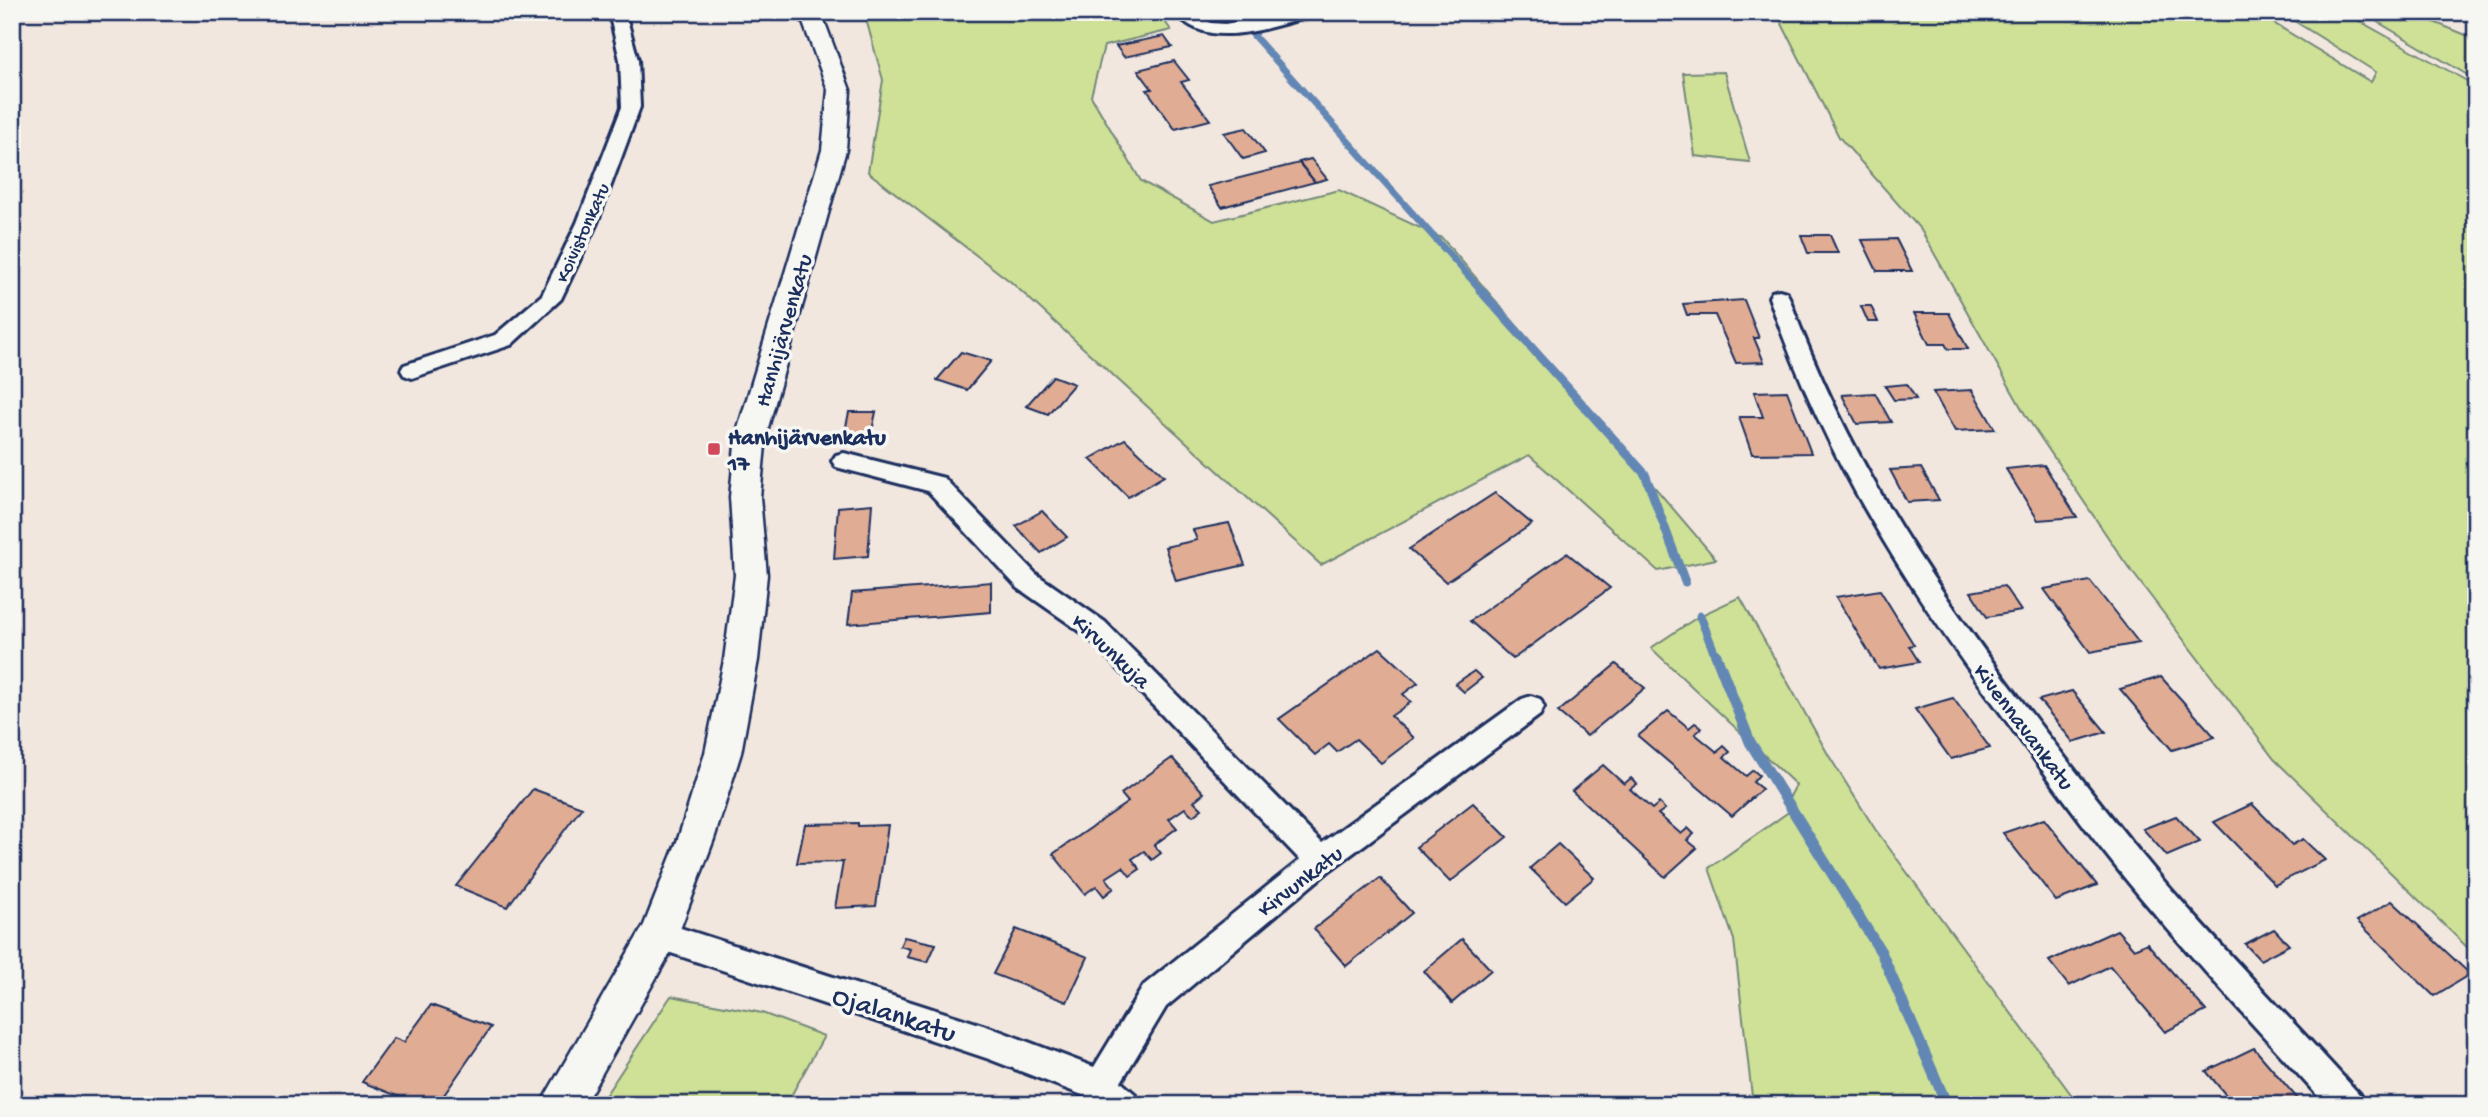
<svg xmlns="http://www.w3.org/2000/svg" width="2488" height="1117" viewBox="0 0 2488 1117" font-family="'Gochi Hand',sans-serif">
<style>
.green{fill:#cee196;stroke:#74887a;stroke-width:2}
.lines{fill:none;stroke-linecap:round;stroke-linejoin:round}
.stream-far2{stroke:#6487b4;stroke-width:7}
.stream-far1{stroke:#6487b4;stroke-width:9}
.stream{stroke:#6487b4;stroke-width:11}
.building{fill:#e0ac94;stroke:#1b2f5e;stroke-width:2}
.minor-casing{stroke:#1b2f5e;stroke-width:6}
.tertiary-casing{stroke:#1b2f5e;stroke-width:5}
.minor{fill:#f6f6f2;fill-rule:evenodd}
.tertiary{fill:#f6f6f2;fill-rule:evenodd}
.poi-dot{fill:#d1495b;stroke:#f6f6f2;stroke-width:2.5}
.labels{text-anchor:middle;stroke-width:7;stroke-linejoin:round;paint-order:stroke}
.far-street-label{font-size:19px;fill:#1b2f5e;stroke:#f6f6f2}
.street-label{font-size:23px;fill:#1b2f5e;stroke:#f6f6f2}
.poi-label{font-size:23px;font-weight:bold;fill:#1b2f5e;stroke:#f6f6f2;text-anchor:start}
.near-street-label{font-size:28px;fill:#1b2f5e;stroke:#f6f6f2}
</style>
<rect width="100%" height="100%" fill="#f2e7df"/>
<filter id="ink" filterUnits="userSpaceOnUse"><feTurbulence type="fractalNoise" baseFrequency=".0143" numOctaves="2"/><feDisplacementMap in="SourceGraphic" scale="14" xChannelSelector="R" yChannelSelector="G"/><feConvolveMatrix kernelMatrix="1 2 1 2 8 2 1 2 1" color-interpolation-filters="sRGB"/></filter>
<g filter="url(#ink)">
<g class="green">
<polygon points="864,12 1158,12 1171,30 1104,46 1091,96 1141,181 1214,221 1339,190 1442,238 1716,559 1658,571 1529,455 1321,565 1011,282 868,172 883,80"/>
<polygon points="1776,12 2255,12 2371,82 2376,72 2280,12 2343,12 2476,86 2476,956 2274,759 2124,561 2026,416 1921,230 1839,137"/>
<polygon points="2361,12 2409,12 2476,39 2476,80"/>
<polygon points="1724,72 1750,162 1695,156 1683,73"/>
<polygon points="1740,597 1829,756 1875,829 2079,1105 1753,1105 1734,940 1709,868 1790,811 1786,804 1796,785 1651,648 1699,616"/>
<polygon points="671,996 762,1013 824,1036 786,1105 599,1105"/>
</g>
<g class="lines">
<polyline class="stream-far2" points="1256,33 1254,36 1482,291"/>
<g class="stream-far1">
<polyline points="1480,290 1645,474 1685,582"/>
<polyline points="1700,616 1716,657"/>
</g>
<polyline class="stream" points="1716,655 1750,742 1881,952 1947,1105"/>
</g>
<g class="building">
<polygon points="1164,36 1172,47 1124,57 1116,46"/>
<polygon points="1174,61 1189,80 1181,82 1210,120 1175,129 1147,90 1152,89 1138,70"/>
<polygon points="1246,128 1265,153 1243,159 1224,133"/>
<polygon points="1311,159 1327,179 1315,182 1299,162"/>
<polygon points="1299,163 1315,182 1222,207 1208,186"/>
<polygon points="1801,235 1830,235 1838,253 1808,253"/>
<polygon points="1896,239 1912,271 1877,271 1862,240"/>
<polygon points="1744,300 1759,338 1754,338 1764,362 1736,363 1715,315 1687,315 1683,304"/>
<polygon points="1861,306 1871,306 1878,322 1868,322"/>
<polygon points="1914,313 1949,313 1968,349 1948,349 1945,344 1929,344"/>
<polygon points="961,352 991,361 967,390 937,380"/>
<polygon points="1053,376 1074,384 1048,414 1026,406"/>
<polygon points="1907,384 1916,399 1894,400 1885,386"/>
<polygon points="1972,390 1995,429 1955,431 1933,392"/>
<polygon points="1787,391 1811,453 1752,454 1739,417 1763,417 1754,392"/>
<polygon points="1875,393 1891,422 1857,424 1842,395"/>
<polygon points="849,412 876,412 870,440 843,441"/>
<polygon points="1125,439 1164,476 1128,497 1090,459"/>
<polygon points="2044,465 2077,517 2038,520 2006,469"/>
<polygon points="1921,468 1939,500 1907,502 1890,470"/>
<polygon points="1495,493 1532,524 1446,582 1409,549"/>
<polygon points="872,504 868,556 834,559 838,507"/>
<polygon points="1042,511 1067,537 1041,553 1016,526"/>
<polygon points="1229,523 1245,565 1176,581 1165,547 1197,540 1193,530"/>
<polygon points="1567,553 1610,588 1513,659 1470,621"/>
<polygon points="2090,581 2139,643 2090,652 2044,589"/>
<polygon points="991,582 991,612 848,624 852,593"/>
<polygon points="2004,586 2021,611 1987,617 1971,592"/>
<polygon points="1880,590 1914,645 1909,646 1919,662 1879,669 1836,597"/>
<polygon points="1380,648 1418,683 1403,694 1411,702 1391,716 1414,738 1381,763 1356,739 1337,752 1329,744 1315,755 1279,719"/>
<polygon points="1616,664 1645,688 1587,736 1558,712"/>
<polygon points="1474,671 1482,678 1464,692 1455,684"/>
<polygon points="2161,677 2215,737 2172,750 2120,689"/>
<polygon points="2072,691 2106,732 2073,742 2039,700"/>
<polygon points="1953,698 1990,748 1951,759 1915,709"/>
<polygon points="1668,711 1689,728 1695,723 1702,728 1695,734 1717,752 1724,746 1730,752 1724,757 1746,776 1753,770 1759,775 1753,782 1762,789 1732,816 1638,736"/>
<polygon points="1172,758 1204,793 1194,801 1202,809 1193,816 1185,808 1169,819 1177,828 1154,845 1161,853 1152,860 1144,851 1132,859 1140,869 1130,876 1123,867 1106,878 1114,888 1104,896 1096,886 1085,894 1053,854 1128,802 1121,794"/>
<polygon points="1603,765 1624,784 1631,778 1637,784 1630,789 1652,809 1659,803 1665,809 1658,814 1681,834 1688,828 1694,834 1687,840 1697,848 1665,877 1572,791"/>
<polygon points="533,789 582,807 507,907 456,886"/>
<polygon points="1473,803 1507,837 1450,882 1416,847"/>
<polygon points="2252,804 2292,845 2303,839 2325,860 2275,885 2214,822"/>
<polygon points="2176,816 2200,842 2167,856 2143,829"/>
<polygon points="2044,819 2097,885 2056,901 2003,833"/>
<polygon points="858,823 858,826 888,825 876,906 835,908 843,862 797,863 805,824"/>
<polygon points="1558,844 1594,878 1565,902 1530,868"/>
<polygon points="1380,878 1412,913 1346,966 1314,929"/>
<polygon points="2392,901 2470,974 2434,996 2357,921"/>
<polygon points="1016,929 1088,957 1067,1002 993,974"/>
<polygon points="2274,929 2289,945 2260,960 2245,944"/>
<polygon points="2117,930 2134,949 2147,943 2206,1011 2165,1032 2110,966 2069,986 2049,961"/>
<polygon points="904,937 936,944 928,962 907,957 910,949 900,946"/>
<polygon points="1462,939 1491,970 1452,1003 1424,971"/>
<polygon points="431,1005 491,1027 437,1105 420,1105 362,1082 394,1038 404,1042"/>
<polygon points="2254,1048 2303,1105 2234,1105 2206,1071"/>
</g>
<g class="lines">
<defs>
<g id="minor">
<polygon points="609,12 625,12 638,60 640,107 597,223 561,299 511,345 412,378 404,375 401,370 404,365 495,335 542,295 577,223 622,107 620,60"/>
<path d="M1175 12H1193L1211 23 1225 24 1286 12H1315L1313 16C1271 26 1208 53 1175 12Z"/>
<path d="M1779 290 1786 292 1789 297C1846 454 1924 572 2024 704 2069 763 2114 822 2162 879 2225 952 2294 1022 2359 1094L2364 1105H2326C2265 1037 2202 970 2143 900 2094 842 2050 780 2005 719 1905 585 1823 456 1769 297L1772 292Z"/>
<polygon points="844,453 944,478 1036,574 1105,622 1322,843 1522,699 1531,696 1540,699 1544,707 1540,715 1330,870 1166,1007 1121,1082 1135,1094 1140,1105 1098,1105 1090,1098 989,1059 659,949 648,945 644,935 648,925 659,921 989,1027 1094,1067 1144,985 1300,860 1087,636 1018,588 928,491 836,467 832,461 836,455"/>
</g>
<polygon id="tertiary" points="799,12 821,12 850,90 846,150 766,435 760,497 767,575 758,660 741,753 714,839 673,948 584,1105 540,1105 644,925 678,839 705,753 724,660 735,575 730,497 736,435 822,150 828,90"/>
</defs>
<use href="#minor" class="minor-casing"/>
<use href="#tertiary" class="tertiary-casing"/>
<use href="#minor" class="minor"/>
<use href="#tertiary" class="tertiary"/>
</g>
</g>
<rect class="poi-dot" x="707" y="442" width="14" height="14" rx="3.5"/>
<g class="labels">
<g class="far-street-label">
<text transform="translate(581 232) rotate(-66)" y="7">Koivistonkatu</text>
</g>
<g class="street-label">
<text transform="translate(782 330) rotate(-74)" y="8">Hanhijärvenkatu</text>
<text transform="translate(1112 650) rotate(43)" y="8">Kirvunkuja</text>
<text transform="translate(2025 726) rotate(53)" y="8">Kivennavankatu</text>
<text transform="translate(1299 880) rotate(-38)" y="8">Kirvunkatu</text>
</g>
<g class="poi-label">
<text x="728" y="444">Hanhijärvenkatu<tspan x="728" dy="26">17</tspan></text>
</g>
<g class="near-street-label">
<text transform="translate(895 1012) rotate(18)" y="10">Ojalankatu</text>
</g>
</g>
<rect width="2488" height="1117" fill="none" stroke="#f6f6f2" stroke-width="42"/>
<rect x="21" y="21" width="2446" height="1075" fill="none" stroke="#1b2f5e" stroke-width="2.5" filter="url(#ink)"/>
</svg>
